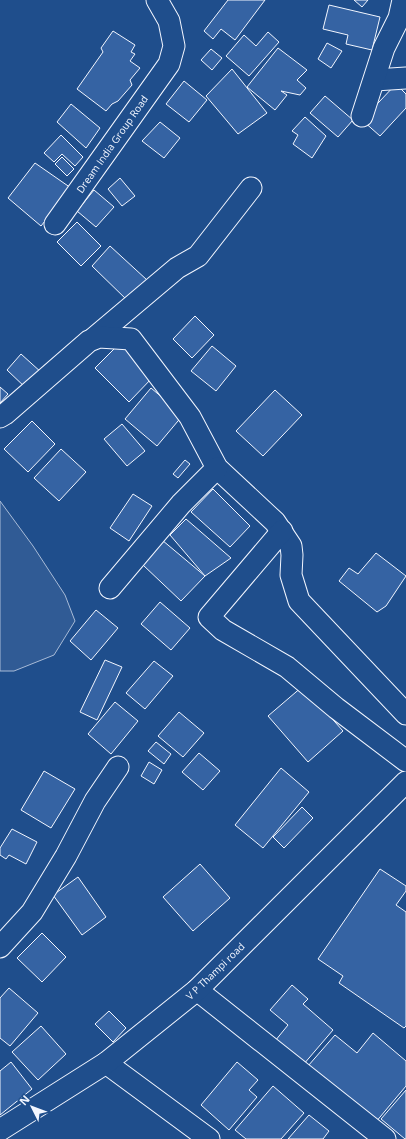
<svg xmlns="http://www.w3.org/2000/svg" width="406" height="1139" viewBox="0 0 406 1139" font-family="'Open Sans',sans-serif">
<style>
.built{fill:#305b95;stroke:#a8bbd7}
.building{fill:#3563a3;stroke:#f2f6ff}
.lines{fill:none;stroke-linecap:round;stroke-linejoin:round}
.street-casing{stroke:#f2f6ff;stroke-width:23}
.street{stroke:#1f4e8c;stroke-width:21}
.labels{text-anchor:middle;stroke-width:3;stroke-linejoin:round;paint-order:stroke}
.street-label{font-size:10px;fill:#f2f6ff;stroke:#1f4e8c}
</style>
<rect width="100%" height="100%" fill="#1f4e8c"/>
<polygon class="built" points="0,501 33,546 65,595 75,621 54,655 14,671 0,671"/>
<g class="building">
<polygon points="228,0 265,0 235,40 221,29 213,39 204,31"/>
<polygon points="354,0 368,0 362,7"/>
<polygon points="329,5 380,17 372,50 346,44 348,35 323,29"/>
<polygon points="113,31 135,45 131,52 135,54 130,61 140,68 130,80 132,85 118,101 112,104 106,111 77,89 103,52 101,48"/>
<polygon points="268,32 279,42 249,76 226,56 244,35 256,46"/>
<polygon points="327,43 342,51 331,68 318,59"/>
<polygon points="278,48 307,70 297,80 306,88 300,95 281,91 287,95 275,110 247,87"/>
<polygon points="211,49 222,58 212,70 201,60"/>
<polygon points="232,69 267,113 238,134 206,96"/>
<polygon points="184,81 207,100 189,122 166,104"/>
<polygon points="396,84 406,94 406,108 380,136 362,120"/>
<polygon points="325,96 353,120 338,137 310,113"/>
<polygon points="71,104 100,128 86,148 57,122"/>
<polygon points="305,117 326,136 312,158 293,144 298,135 292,131"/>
<polygon points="160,122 180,138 164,158 142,141"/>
<polygon points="61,135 83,157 75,166 62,154 54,162 44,153"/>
<polygon points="62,157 74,169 67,176 55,164"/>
<polygon points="35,163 71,188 41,226 8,198"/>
<polygon points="120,178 135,196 122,206 108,189"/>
<polygon points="94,190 114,207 96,227 77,211"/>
<polygon points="77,222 101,246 81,266 57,242"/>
<polygon points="110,246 147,280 128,301 92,266"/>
<polygon points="195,316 214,335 192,358 173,339"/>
<polygon points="120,343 153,377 129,402 95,368"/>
<polygon points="212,346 236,366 216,391 191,371"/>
<polygon points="21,354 42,373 27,389 7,370"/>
<polygon points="0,387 8,394 0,403"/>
<polygon points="151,388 183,415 157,446 125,419"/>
<polygon points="275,390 302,415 263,456 236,431"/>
<polygon points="32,421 55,444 28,472 4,449"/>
<polygon points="122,424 145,451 127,466 104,439"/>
<polygon points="61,449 86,472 59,501 34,478"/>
<polygon points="185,460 190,464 178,478 173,474"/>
<polygon points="213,489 250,526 230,547 191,512"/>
<polygon points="133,494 152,506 129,541 110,528"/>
<polygon points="186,519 231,558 205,576 170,535"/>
<polygon points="162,540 205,576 181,601 143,565"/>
<polygon points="376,553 406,576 386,606 377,612 339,581 349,568 358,574"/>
<polygon points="160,602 190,628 171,650 141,624"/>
<polygon points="96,610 118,628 91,660 70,641"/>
<polygon points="105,660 122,667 97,720 80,712"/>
<polygon points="154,661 173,676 145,709 126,693"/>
<polygon points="303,686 343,731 308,762 268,716"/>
<polygon points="115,702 138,721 111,754 88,734"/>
<polygon points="179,712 204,733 183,757 158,736"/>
<polygon points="156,742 171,754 164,764 148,751"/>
<polygon points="199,753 220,771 203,790 182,772"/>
<polygon points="149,762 162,770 154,784 141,776"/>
<polygon points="281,768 309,792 263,848 235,825"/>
<polygon points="44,771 75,789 51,828 21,810"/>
<polygon points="302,807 313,818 284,848 273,837"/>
<polygon points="12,829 37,842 26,864 9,855 6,859 0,855 0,848"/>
<polygon points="200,864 230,898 193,931 163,897"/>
<polygon points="380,869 406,886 406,891 396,905 406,912 406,1026 404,1028 339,983 343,976 318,959"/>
<polygon points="78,877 106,917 82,935 53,895"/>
<polygon points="42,933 66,957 42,982 17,958"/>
<polygon points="292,985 308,999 303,1004 333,1030 303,1065 275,1041 288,1025 270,1010"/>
<polygon points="9,988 38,1013 10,1046 0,1038 0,998"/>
<polygon points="109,1011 126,1028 113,1042 95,1024"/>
<polygon points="41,1026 66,1054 38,1080 12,1052"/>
<polygon points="373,1033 406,1061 406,1086 375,1123 308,1066 335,1035 357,1053"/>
<polygon points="11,1062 32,1089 0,1115 0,1071"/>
<polygon points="237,1062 258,1080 249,1090 257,1097 229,1130 201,1105"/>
<polygon points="273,1086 304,1113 281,1139 246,1139 235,1130"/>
<polygon points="406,1090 406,1139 405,1139 381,1119"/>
<polygon points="309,1115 329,1131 323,1139 288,1139"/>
</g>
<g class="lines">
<defs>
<g id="street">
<polyline points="375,80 406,78"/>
<polyline points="362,116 384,48 399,18 403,0"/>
<polyline points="55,224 169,64 174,46 169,21 157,0"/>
<polyline points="94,338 177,268 198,256 251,188"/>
<polyline points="0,417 5,414 89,341 99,337 131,339 190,417 217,468 275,522 291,546 292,555 291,575 299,601 406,714"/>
<polyline points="282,531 209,617 223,630 287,667 336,708 406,761"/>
<polyline points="110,588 181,504 217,468"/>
<polyline points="0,947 32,912 66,856 95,801 118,767"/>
<polyline points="197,990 385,1139"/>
<polyline points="106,1063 209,1139"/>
<polyline points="0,1130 106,1063 197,990 406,782"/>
</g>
</defs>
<use href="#street" class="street-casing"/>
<use href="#street" class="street"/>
</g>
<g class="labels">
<g class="street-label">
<text transform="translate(112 144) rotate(-55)" y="4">Dream India Group Road</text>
<text transform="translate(215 971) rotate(-44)" y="4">V P Thampi road</text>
</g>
</g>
<g transform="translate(32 1107) rotate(312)" stroke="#1f4e8c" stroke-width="3" paint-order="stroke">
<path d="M0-3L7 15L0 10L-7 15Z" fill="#f2f6ff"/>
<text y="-6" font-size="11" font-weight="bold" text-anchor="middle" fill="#f2f6ff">N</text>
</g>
</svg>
